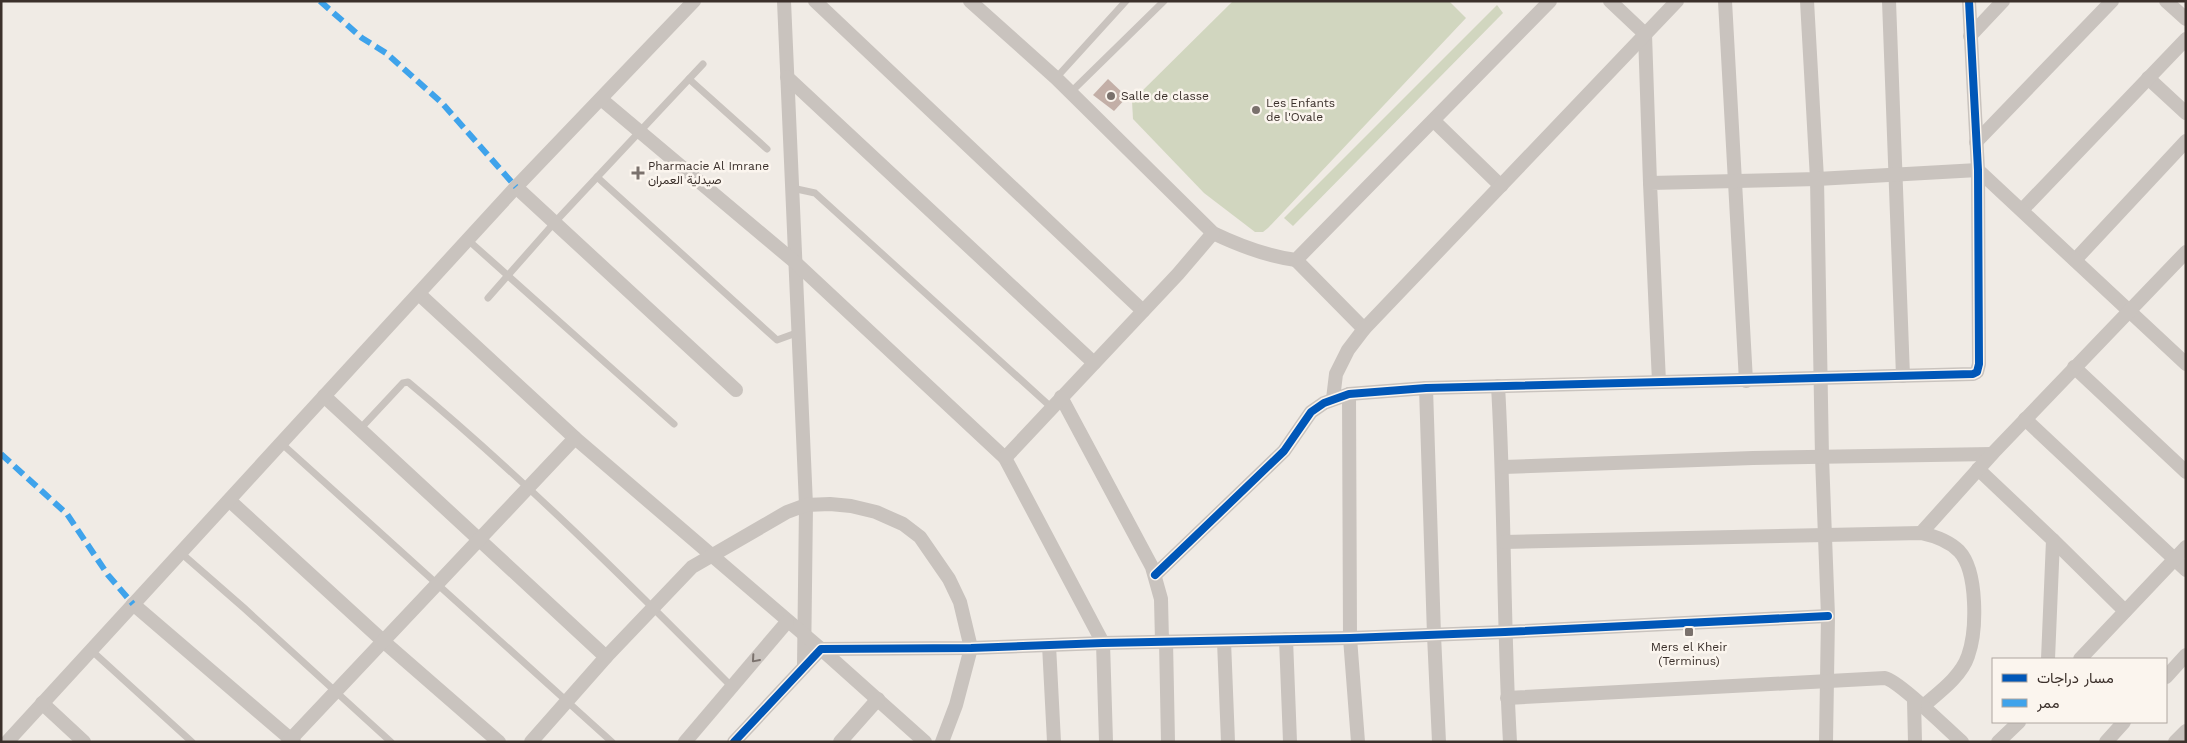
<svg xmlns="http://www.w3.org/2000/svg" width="2187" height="743" viewBox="0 0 2187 743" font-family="'Work Sans',Vazirmatn,sans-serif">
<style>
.green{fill:#d1d6bf}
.building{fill:#c3afa7}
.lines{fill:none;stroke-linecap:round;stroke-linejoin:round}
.service{stroke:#c9c3be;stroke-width:7}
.minor{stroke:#c9c3be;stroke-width:14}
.quiet{stroke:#3fa3eb;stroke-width:6;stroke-dasharray:12 6;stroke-linecap:butt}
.cycleway-casing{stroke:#fbf5ee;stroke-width:11}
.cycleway{stroke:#0057b8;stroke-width:8}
.oneway{stroke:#7b726d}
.poi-dot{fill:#7a716c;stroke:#fbf5ee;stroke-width:2}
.labels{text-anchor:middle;stroke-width:5;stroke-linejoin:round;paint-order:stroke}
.poi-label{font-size:12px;fill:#3b302b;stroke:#fbf5ee;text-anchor:start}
</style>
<rect width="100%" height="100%" fill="#f0ebe5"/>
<g class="green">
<polygon points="1233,1 1449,1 1466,18 1268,228 1263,232 1255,232 1204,193 1133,119 1132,101"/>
<polygon points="1497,5 1503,13 1293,226 1284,218"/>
</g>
<polygon class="building" points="1108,79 1127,97 1114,111 1093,95"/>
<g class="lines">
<g class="service">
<polyline points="1056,78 1126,1"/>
<polyline points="689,79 767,149"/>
<polyline points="1071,92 1164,1"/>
<polyline points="597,177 777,340 799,332"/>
<polyline points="792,188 815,193 1052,408"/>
<polyline points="468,240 674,424"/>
<polyline points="488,298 555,222 703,64"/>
<path d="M360 429 403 383 408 382C521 476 628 582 732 687"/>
<polyline points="281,443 612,742"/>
<polyline points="181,553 244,608 391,742"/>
<polyline points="91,650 192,742"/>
</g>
<g class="minor">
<polyline points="784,1 806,505 804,667"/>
<polyline points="815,1 1143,311"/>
<path d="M970 1 1056 78 1213 233C1240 246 1266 256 1296 260L1550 1"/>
<polyline points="1610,1 1645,34 1650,183"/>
<polyline points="1725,1 1746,381"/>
<polyline points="1807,1 1817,179 1822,457 1828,616 1826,742"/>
<polyline points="1889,1 1903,376"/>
<polyline points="2166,1 2186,19"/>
<polyline points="1970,36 2003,1"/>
<polyline points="787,77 1094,363"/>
<polyline points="2148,78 2186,113"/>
<polyline points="601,99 796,263 1005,458 1103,643 1106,742"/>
<polyline points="1434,121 1501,186"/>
<polyline points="1976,142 2112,1"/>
<polyline points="516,187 736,390"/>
<polyline points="2022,210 2186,39"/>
<polyline points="1296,260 1364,329"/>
<polyline points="2075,260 2186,141"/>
<polyline points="419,294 575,438 821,649 925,742"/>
<polyline points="2074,367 2186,472"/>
<polyline points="1659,382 1650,183 1817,179 1978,170 2186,364"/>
<path d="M1498 386C1505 505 1503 623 1510 742"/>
<polyline points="1426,388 1434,635 1439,742"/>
<polyline points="1349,394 1350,638 1358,742"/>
<polyline points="324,396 606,657"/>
<polyline points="1061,397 1152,567 1161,599 1162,642"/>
<polyline points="1333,399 1336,374 1348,350 1364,329 1677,1"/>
<polyline points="2025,419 2186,570"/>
<polyline points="1005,458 1178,274 1213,233"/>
<polyline points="1503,467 1753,458 1992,454"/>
<polyline points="1978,469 2053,540 2048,659"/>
<polyline points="230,501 383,641 499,742"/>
<polyline points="1921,533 1992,454 2186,252"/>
<polyline points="2053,540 2125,611"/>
<path d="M1504 542 1921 533C1935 536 1949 541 1959 551 1978 571 1977 631 1968 656 1961 677 1938 693 1922 707"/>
<polyline points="1155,575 1284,451 1311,412 1324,403 1349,394 1426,388 1973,374 1977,372 1979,364 1978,170 1969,1"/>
<polyline points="133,604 294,742"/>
<polyline points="1286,639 1290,742"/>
<polyline points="1166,641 1168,742"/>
<polyline points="1224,641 1228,742"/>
<polyline points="1049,645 1054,742"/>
<polyline points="2080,659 2186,547"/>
<polyline points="2166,677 2186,655"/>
<path d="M1507 698 1885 678C1899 681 1947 729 1962 742"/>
<polyline points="1914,700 1915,742"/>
<polyline points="42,703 84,742"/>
<polyline points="7,742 516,187 694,1"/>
<polyline points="288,742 575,438"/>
<polyline points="531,742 606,657 692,567 787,512 806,505 830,504 851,506 876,512 903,524 920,537 949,579 960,602 971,648 956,705 942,742"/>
<polyline points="685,742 787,622"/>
<polyline points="734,742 821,649 971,648 1103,643 1350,638 1505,632 1828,616"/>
<polyline points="840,742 878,699"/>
<polyline points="1998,742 2019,722"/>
<polyline points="2106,742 2124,722"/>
<polyline points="2175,742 2186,731"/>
</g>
<g class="quiet">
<polyline points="320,1 362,38 386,53 442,103 516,187"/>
<polyline points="1,454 67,514 108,575 133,604"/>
</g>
<defs>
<g id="cycleway">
<polyline points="1155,575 1284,451 1311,412 1324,403 1349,394 1426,388 1973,374 1977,372 1979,364 1978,170 1969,1"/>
<polyline points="734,742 821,649 971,648 1103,643 1350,638 1505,632 1828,616"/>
</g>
</defs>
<use href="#cycleway" class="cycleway-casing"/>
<use href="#cycleway" class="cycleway"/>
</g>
<defs><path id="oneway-chevron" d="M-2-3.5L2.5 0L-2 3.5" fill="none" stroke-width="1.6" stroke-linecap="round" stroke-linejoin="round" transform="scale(1.25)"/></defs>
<use class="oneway" href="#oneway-chevron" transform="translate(755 659) rotate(131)"/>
<g class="poi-dot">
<circle cx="1111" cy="96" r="5"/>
<circle cx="1256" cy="110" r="5"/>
<path d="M635.5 165.5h5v5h5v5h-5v5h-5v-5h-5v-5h5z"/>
<rect x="1684" y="627" width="10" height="10" rx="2.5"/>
</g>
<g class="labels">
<g class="poi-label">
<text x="1121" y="100">Salle de classe</text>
<text x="1266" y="107">Les Enfants<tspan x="1266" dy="14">de l'Ovale</tspan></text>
<text x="648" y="170">Pharmacie Al Imrane<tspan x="648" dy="14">صيدلية العمران</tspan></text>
<text x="1689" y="651" text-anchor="middle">Mers el Kheir<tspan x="1689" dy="14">(Terminus)</tspan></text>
</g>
</g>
<rect width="2187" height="743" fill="none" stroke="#3b302b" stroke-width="5"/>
<rect x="1992" y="658" width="175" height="65" fill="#fbf5ee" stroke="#aea6a0"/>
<rect x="2002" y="674" width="25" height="8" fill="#0057b8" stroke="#aea6a0"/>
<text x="2037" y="683" font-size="15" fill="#3b302b">مسار دراجات</text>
<rect x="2002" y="699" width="25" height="8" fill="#3fa3eb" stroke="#aea6a0"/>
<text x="2037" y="708" font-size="15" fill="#3b302b">ممر</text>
</svg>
